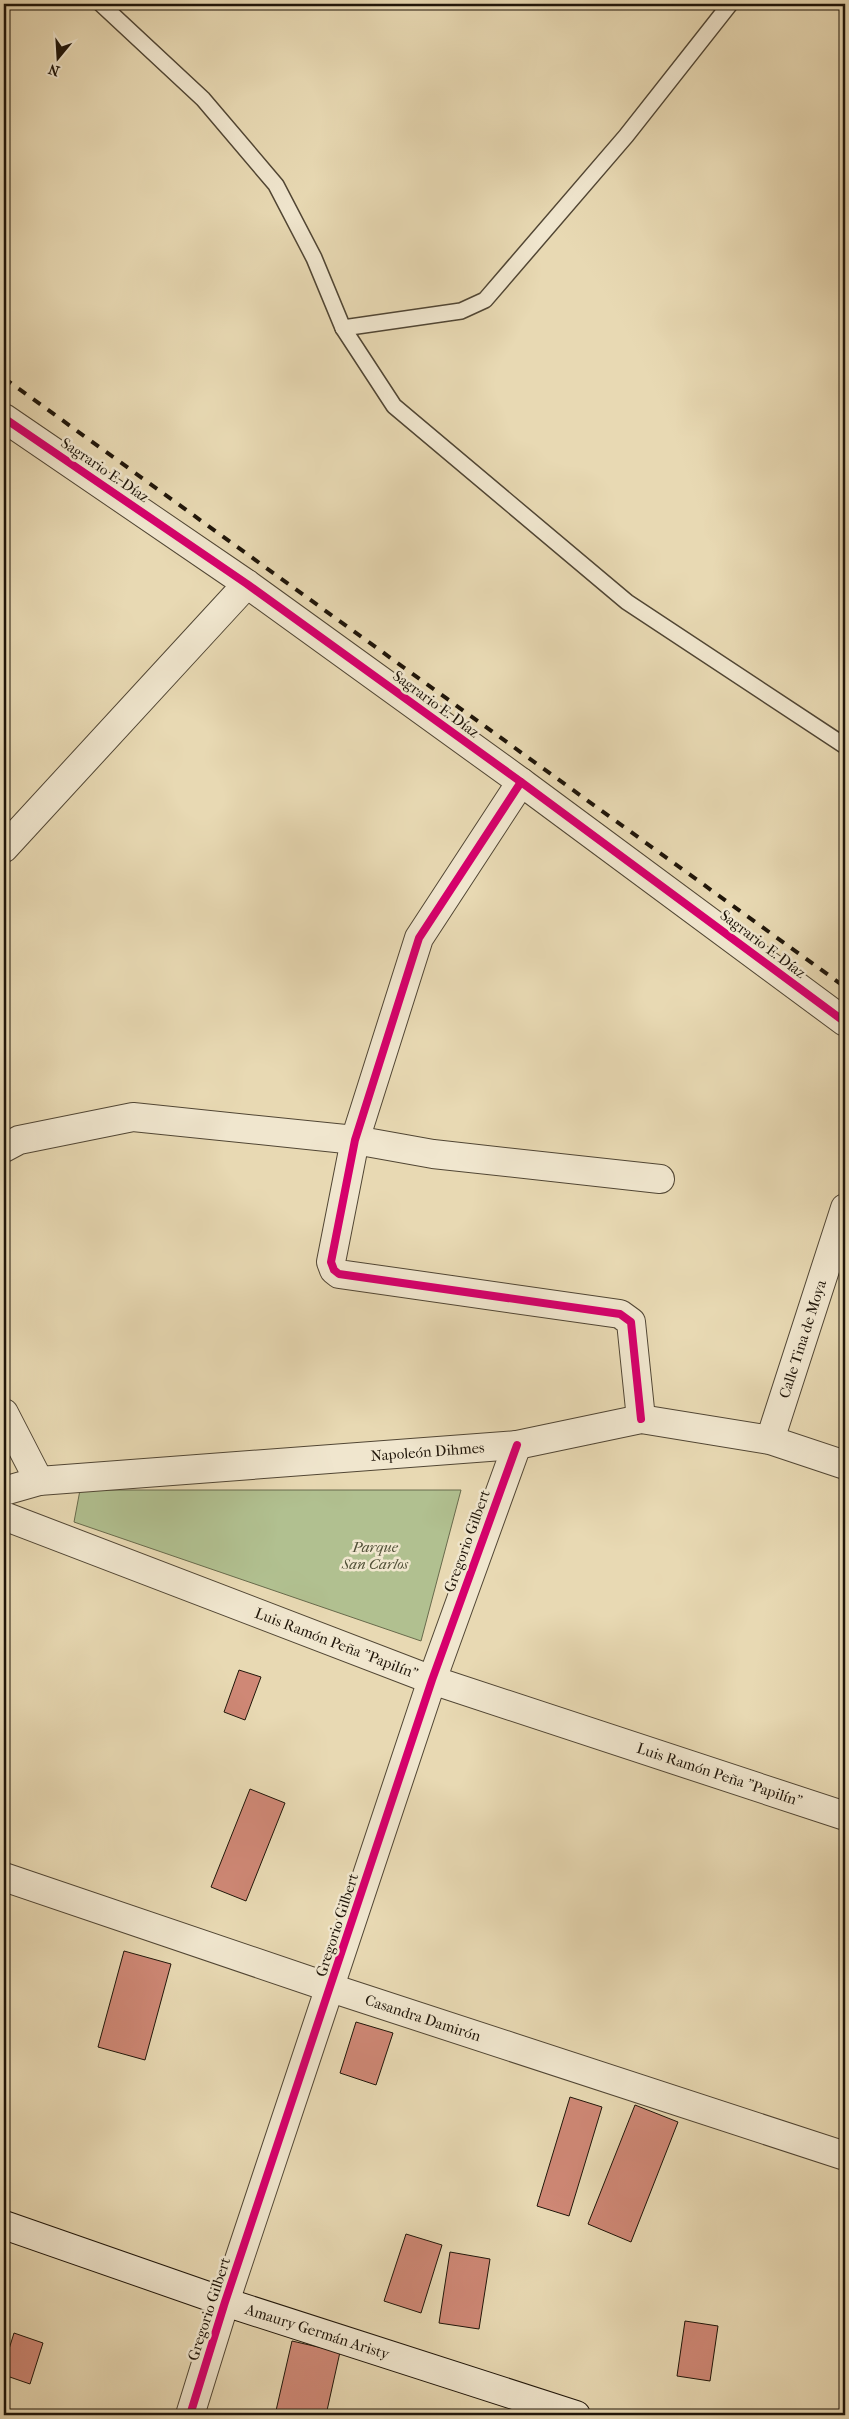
<svg xmlns="http://www.w3.org/2000/svg" width="849" height="2419" viewBox="0 0 849 2419" font-family="'IM FELL French Canon',serif">
<style>
.green{fill:#b1c090;stroke:#686a4c}
.building{fill:#cf8876;stroke:#1f1509}
.lines{fill:none;stroke-linecap:round;stroke-linejoin:round}
.lane-casing{stroke:#514634;stroke-width:18}
.street-casing{stroke:#514634;stroke-width:30}
.secondary-casing{stroke:#1f1509;stroke-width:30}
.lane{stroke:#f0e6ce;stroke-width:15}
.street{stroke:#f0e6ce;stroke-width:28}
.secondary{stroke:#f0e6ce;stroke-width:28}
.rail{stroke:#1f1509;stroke-width:4;stroke-dasharray:9 9;stroke-linecap:butt}
.cycleway-casing{stroke:#f0e6ce;stroke-width:11}
.cycleway{stroke:#d6006c;stroke-width:8}
.labels{text-anchor:middle;stroke-width:5;stroke-linejoin:round;paint-order:stroke}
.street-label{font-size:15px;fill:#1f1509;stroke:#f0e6ce}
.park-label{font-size:15px;font-style:italic;fill:#525138;stroke:#f0e6ce}
</style>
<rect width="100%" height="100%" fill="#e8d9b3"/>
<filter id="stains"><feTurbulence type="fractalNoise" baseFrequency=".004" numOctaves="4"/><feColorMatrix values="0 0 0 0 .2 0 0 0 0 .09 0 0 0 0 .02 0 0 0 .5 -.17"/></filter>
<radialGradient id="worn" r=".72"><stop offset=".6" stop-color="#630" stop-opacity="0"/><stop offset="1" stop-color="#630" stop-opacity=".3"/></radialGradient>
<polygon class="green" points="80,1490 461,1490 421,1641 74,1522"/>
<g class="building">
<polygon points="239,1670 261,1677 245,1720 224,1712"/>
<polygon points="250,1789 285,1803 246,1901 211,1887"/>
<polygon points="124,1951 171,1964 145,2060 98,2047"/>
<polygon points="356,2022 393,2033 376,2085 340,2073"/>
<polygon points="570,2097 602,2107 569,2216 537,2206"/>
<polygon points="635,2105 678,2122 631,2242 588,2224"/>
<polygon points="406,2234 442,2245 421,2313 384,2301"/>
<polygon points="450,2252 490,2259 479,2329 439,2323"/>
<polygon points="685,2321 718,2326 710,2381 677,2376"/>
<polygon points="14,2333 43,2343 30,2384 4,2375 4,2365"/>
<polygon points="292,2341 340,2352 326,2415 275,2415"/>
</g>
<g class="lines">
<defs>
<g id="lane">
<polyline points="101,4 203,99 276,185 314,258 343,328 394,406 627,602 845,746"/>
<polyline points="343,328 461,311 485,300 626,136 730,4"/>
</g>
<g id="street">
<polyline points="4,418 247,584 521,782 845,1022"/>
<polyline points="521,782 419,938 355,1140 331,1262 334,1270 339,1274 620,1314 631,1322 641,1419"/>
<polyline points="4,848 247,584"/>
<polyline points="4,1148 19,1140 133,1117 355,1140 433,1154 660,1179"/>
<polyline points="4,1413 39,1481"/>
<path id="s1" d="M770 1440 845 1208"/>
<path id="s2" d="M4 1491 39 1481 517 1445 641 1419 770 1440 845 1465"/>
<path id="s3" d="M4 1516 432 1680 845 1816"/>
<path id="s4" d="M4 1877 331 1988 845 2156"/>
<polyline points="190,2415 225,2302 432,1680 517,1445"/>
</g>
<g id="secondary">
<path id="s5" d="M4 2225 225 2302 576 2415"/>
</g>
</defs>
<use href="#lane" class="lane-casing"/>
<use href="#street" class="street-casing"/>
<use href="#secondary" class="secondary-casing"/>
<use href="#lane" class="lane"/>
<use href="#street" class="street"/>
<use href="#secondary" class="secondary"/>
<polyline class="rail" points="4,378 845,987"/>
<defs>
<g id="cycleway">
<polyline points="4,418 247,584 521,782 845,1022"/>
<polyline points="521,782 419,938 355,1140 331,1262 334,1270 339,1274 620,1314 631,1322 641,1419"/>
<polyline points="190,2415 225,2302 432,1680 517,1445"/>
</g>
</defs>
<use href="#cycleway" class="cycleway-casing"/>
<use href="#cycleway" class="cycleway"/>
</g>
<g class="labels">
<g class="street-label">
<text transform="translate(105 470) rotate(34)" y="5">Sagrario E. Díaz</text>
<text transform="translate(436 704) rotate(36)" y="5">Sagrario E. Díaz</text>
<text transform="translate(763 944) rotate(37)" y="5">Sagrario E. Díaz</text>
<text dy="5" stroke="none"><textPath href="#s1" startOffset="106">Calle Tina de Moya</textPath></text>
<text dy="5" stroke="none"><textPath href="#s2" startOffset="426">Napoleón Dihmes</textPath></text>
<text transform="translate(467 1541) rotate(-70)" y="5">Gregorio Gilbert</text>
<text dy="5" stroke="none"><textPath href="#s3" startOffset="356">Luis Ramón Peña "Papilín"</textPath></text>
<text dy="5" stroke="none"><textPath href="#s3" startOffset="761">Luis Ramón Peña "Papilín"</textPath></text>
<text transform="translate(337 1925) rotate(-72)" y="5">Gregorio Gilbert</text>
<text dy="5" stroke="none"><textPath href="#s4" startOffset="442">Casandra Damirón</textPath></text>
<text transform="translate(209 2309) rotate(-72)" y="5">Gregorio Gilbert</text>
<text dy="5" stroke="none"><textPath href="#s5" startOffset="331">Amaury Germán Aristy</textPath></text>
</g>
<g class="park-label">
<text x="375" y="1552">Parque<tspan x="375" dy="17">San Carlos</tspan></text>
</g>
</g>
<rect width="849" height="2419" fill="none" stroke="#e8d9b3" stroke-width="20"/>
<rect x="5" y="5" width="839" height="2409" fill="none" stroke="#1f1509" stroke-width="2.5"/>
<rect x="10" y="10" width="829" height="2399" fill="none" stroke="#1f1509"/>
<g transform="translate(58 58) rotate(198)" stroke="#f0e6ce" stroke-width="4" paint-order="stroke">
<path d="M0-4L9 19L0 12L-9 19Z" fill="#1f1509"/>
<text y="-8" font-size="14" font-weight="bold" text-anchor="middle" fill="#1f1509">N</text>
</g>
<rect width="100%" height="100%" filter="url(#stains)"/>
<rect width="100%" height="100%" fill="url(#worn)"/>
</svg>
